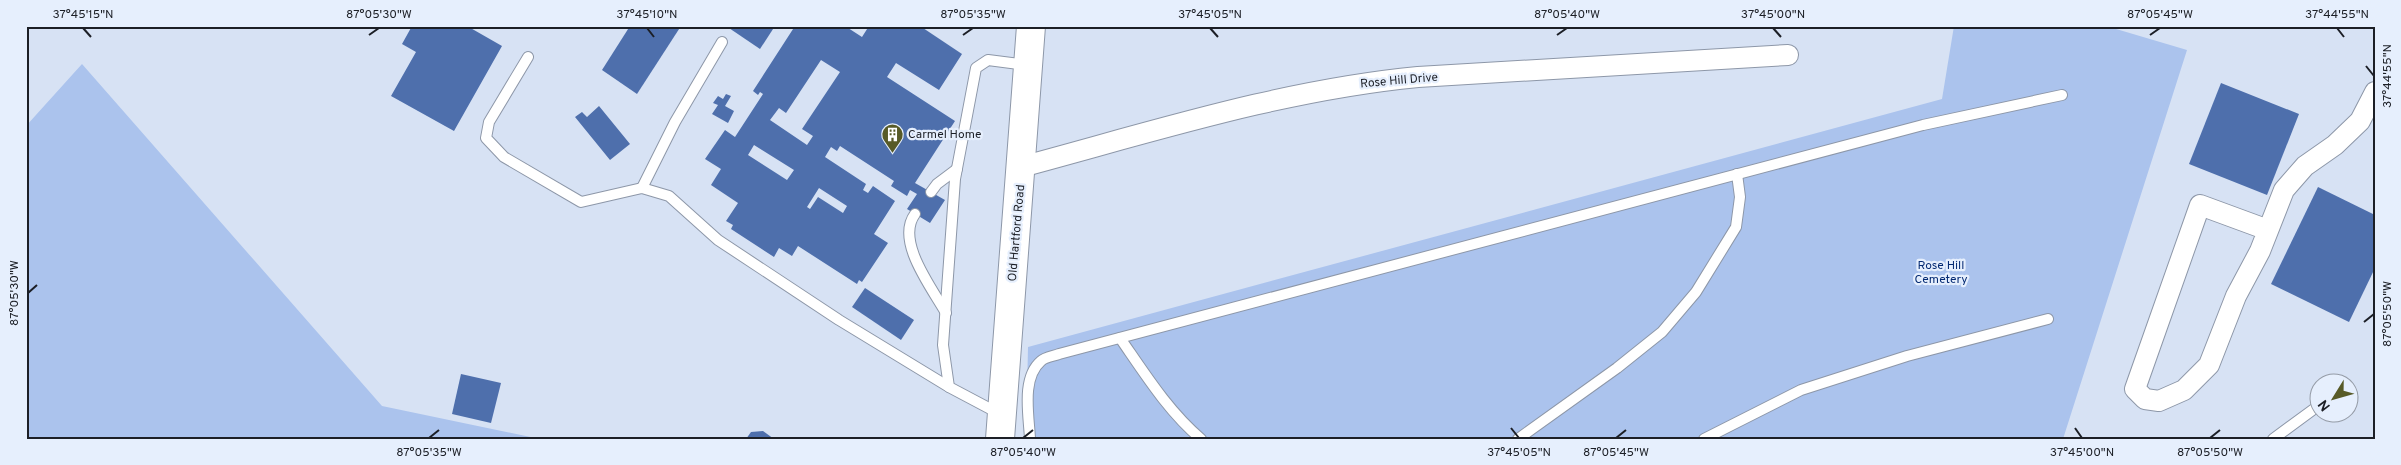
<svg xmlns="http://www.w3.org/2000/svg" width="2401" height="465" viewBox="0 0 2401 465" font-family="Overpass,sans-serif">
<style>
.green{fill:#abc3ed}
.building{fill:#4e6fac;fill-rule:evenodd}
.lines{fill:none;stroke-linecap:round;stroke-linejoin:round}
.service-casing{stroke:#8d97a8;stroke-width:12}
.minor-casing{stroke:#8d97a8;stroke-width:22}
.secondary-casing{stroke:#8d97a8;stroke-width:30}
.service{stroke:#fff;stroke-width:10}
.minor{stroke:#fff;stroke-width:20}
.secondary{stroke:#fff;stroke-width:28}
.ticks{fill:none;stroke:#1c1f26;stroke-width:2}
.labels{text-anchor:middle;stroke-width:4.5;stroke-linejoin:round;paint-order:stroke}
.street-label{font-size:12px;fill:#1c1f26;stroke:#e6effd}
.poi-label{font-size:12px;fill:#1c1f26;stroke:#e6effd;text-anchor:start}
.park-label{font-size:12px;fill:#042a73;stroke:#e6effd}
.neatline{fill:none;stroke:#1c1f26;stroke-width:2}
.ticks-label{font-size:12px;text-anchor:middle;fill:#1c1f26}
</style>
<rect width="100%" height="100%" fill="#d7e2f4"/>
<g class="green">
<polygon points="1954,26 2106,26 2187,50 2063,439 1026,439 1028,347 1942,99"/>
<polygon points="82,64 382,406 540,439 26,439 26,126"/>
</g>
<g class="building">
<polygon points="412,26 467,26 502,46 454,131 391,96 416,52 402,44"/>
<polygon points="630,26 681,26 637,94 602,70"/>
<polygon points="726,26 775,26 760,49"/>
<path d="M795 26H845L862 37 869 26H920L962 54 939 90 896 63 887 77 955 121 915 183 945 200 930 223 907 209 917 194 910 190 907 196 891 186 894 181 840 146 837 151 831 147 825 157 866 184 863 190 868 193 873 186 895 201 874 234 888 243 862 282 859 280 857 284 798 246 792 256 779 248 774 257 731 229 733 225 726 221 738 203 711 185 721 169 705 159 725 130 735 137 763 94 760 92 758 95 753 91ZM821 60 840 72 802 129 813 136 807 145 770 120 779 108 786 113ZM754 145 794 170 787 180 748 155ZM819 188 847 206 843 213 818 197 810 209 807 207Z"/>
<polygon points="2221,83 2299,114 2267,195 2189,164"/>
<polygon points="726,94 731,96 725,106 734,111 728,123 712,114 718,105 713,103 718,96 723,99"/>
<polygon points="599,106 630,144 610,160 575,117 582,112 587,117"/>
<polygon points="2318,187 2375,215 2375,268 2349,322 2271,284"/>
<polygon points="865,288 914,320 901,340 852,307"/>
<polygon points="461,374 501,383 491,423 452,414"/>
<polygon points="763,431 774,439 746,439 751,432"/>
</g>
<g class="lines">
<defs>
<g id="service">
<polyline points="528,57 489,122 486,138 504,157 581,202 642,188 669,196 718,240 839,320 949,387"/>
<polyline points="642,188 675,122 722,42"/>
<polyline points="931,192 937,184 957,169"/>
<path d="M915 214C895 241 932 288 946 313"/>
<path d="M1120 338C1145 374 1168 411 1201 439"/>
<polyline points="1000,414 949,387 943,345 955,179 976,68 988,60 1027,65"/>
<path d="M1030 439C1029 416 1021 378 1041 361 1045 357 1054 356 1059 354L1923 125 2062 95"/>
<polyline points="1518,439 1617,368 1662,332 1696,292 1736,227 1740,197 1737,174"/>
<polyline points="1704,439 1801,390 1907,356 2048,319"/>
<polyline points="2273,439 2318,406"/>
</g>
<g id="minor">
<path d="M1021 167C1152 132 1282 90 1418 77L1788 55"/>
<polyline points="2268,230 2200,205 2135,389 2145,399 2159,401 2184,390 2209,365 2236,296 2260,251 2284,190 2305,166 2335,145 2360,121 2375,92"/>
</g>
<polyline id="secondary" points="1000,439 1031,26"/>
</defs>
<use href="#service" class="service-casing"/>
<use href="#minor" class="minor-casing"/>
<use href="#secondary" class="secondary-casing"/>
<use href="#service" class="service"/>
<use href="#minor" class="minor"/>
<use href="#secondary" class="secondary"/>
</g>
<path class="ticks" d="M83 28 91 37M647 28 654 37M1210 28 1218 37M1773 28 1781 37M2337 28 2344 37M369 35 379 28M963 35 973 28M1557 35 1567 28M2150 35 2160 28M2366 66 2374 76M28 293 37 285M2364 322 2374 314M1511 428 1519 438M2075 428 2082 438M429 438 439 430M1023 438 1033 430M1616 438 1626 430M2210 438 2220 430"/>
<defs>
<symbol id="building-pin" viewBox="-11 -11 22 30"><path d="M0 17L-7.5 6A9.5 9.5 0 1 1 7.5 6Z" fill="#575a27" stroke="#e6effd"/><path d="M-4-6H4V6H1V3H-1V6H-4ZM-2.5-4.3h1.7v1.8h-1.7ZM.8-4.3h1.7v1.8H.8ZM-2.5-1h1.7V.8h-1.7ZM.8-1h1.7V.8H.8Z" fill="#fff"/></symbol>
</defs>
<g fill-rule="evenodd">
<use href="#building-pin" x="880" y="122" width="25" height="34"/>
</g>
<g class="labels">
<g class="street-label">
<text transform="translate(1399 80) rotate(-5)" y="4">Rose Hill Drive</text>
<text transform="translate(1016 233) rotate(-85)" y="4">Old Hartford Road</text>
</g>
<g class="poi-label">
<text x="908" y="138">Carmel Home</text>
</g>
<g class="park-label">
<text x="1941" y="269">Rose Hill<tspan x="1941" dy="14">Cemetery</tspan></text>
</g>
</g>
<rect width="2401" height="465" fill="none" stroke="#e6effd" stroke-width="55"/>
<g transform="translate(2334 398) rotate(233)"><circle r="24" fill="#e6effd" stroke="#959ca7"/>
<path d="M0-4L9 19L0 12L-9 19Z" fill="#575a27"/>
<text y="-8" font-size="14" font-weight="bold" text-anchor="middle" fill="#1c1f26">N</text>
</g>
<rect x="28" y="28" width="2346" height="410" class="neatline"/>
<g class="ticks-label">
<text x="83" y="18">37°45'15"N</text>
<text x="379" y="18">87°05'30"W</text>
<text x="647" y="18">37°45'10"N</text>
<text x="973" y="18">87°05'35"W</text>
<text x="1210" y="18">37°45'05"N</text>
<text x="1567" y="18">87°05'40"W</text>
<text x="1773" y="18">37°45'00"N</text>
<text x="2160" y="18">87°05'45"W</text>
<text x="2337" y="18">37°44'55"N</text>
<text transform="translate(2387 76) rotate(-90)" y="4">37°44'55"N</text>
<text transform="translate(14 293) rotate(-90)" y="4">87°05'30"W</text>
<text transform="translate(2387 314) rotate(-90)" y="4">87°05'50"W</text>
<text x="429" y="456">87°05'35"W</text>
<text x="1023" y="456">87°05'40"W</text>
<text x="1519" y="456">37°45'05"N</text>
<text x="1616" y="456">87°05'45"W</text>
<text x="2082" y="456">37°45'00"N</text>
<text x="2210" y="456">87°05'50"W</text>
</g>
</svg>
